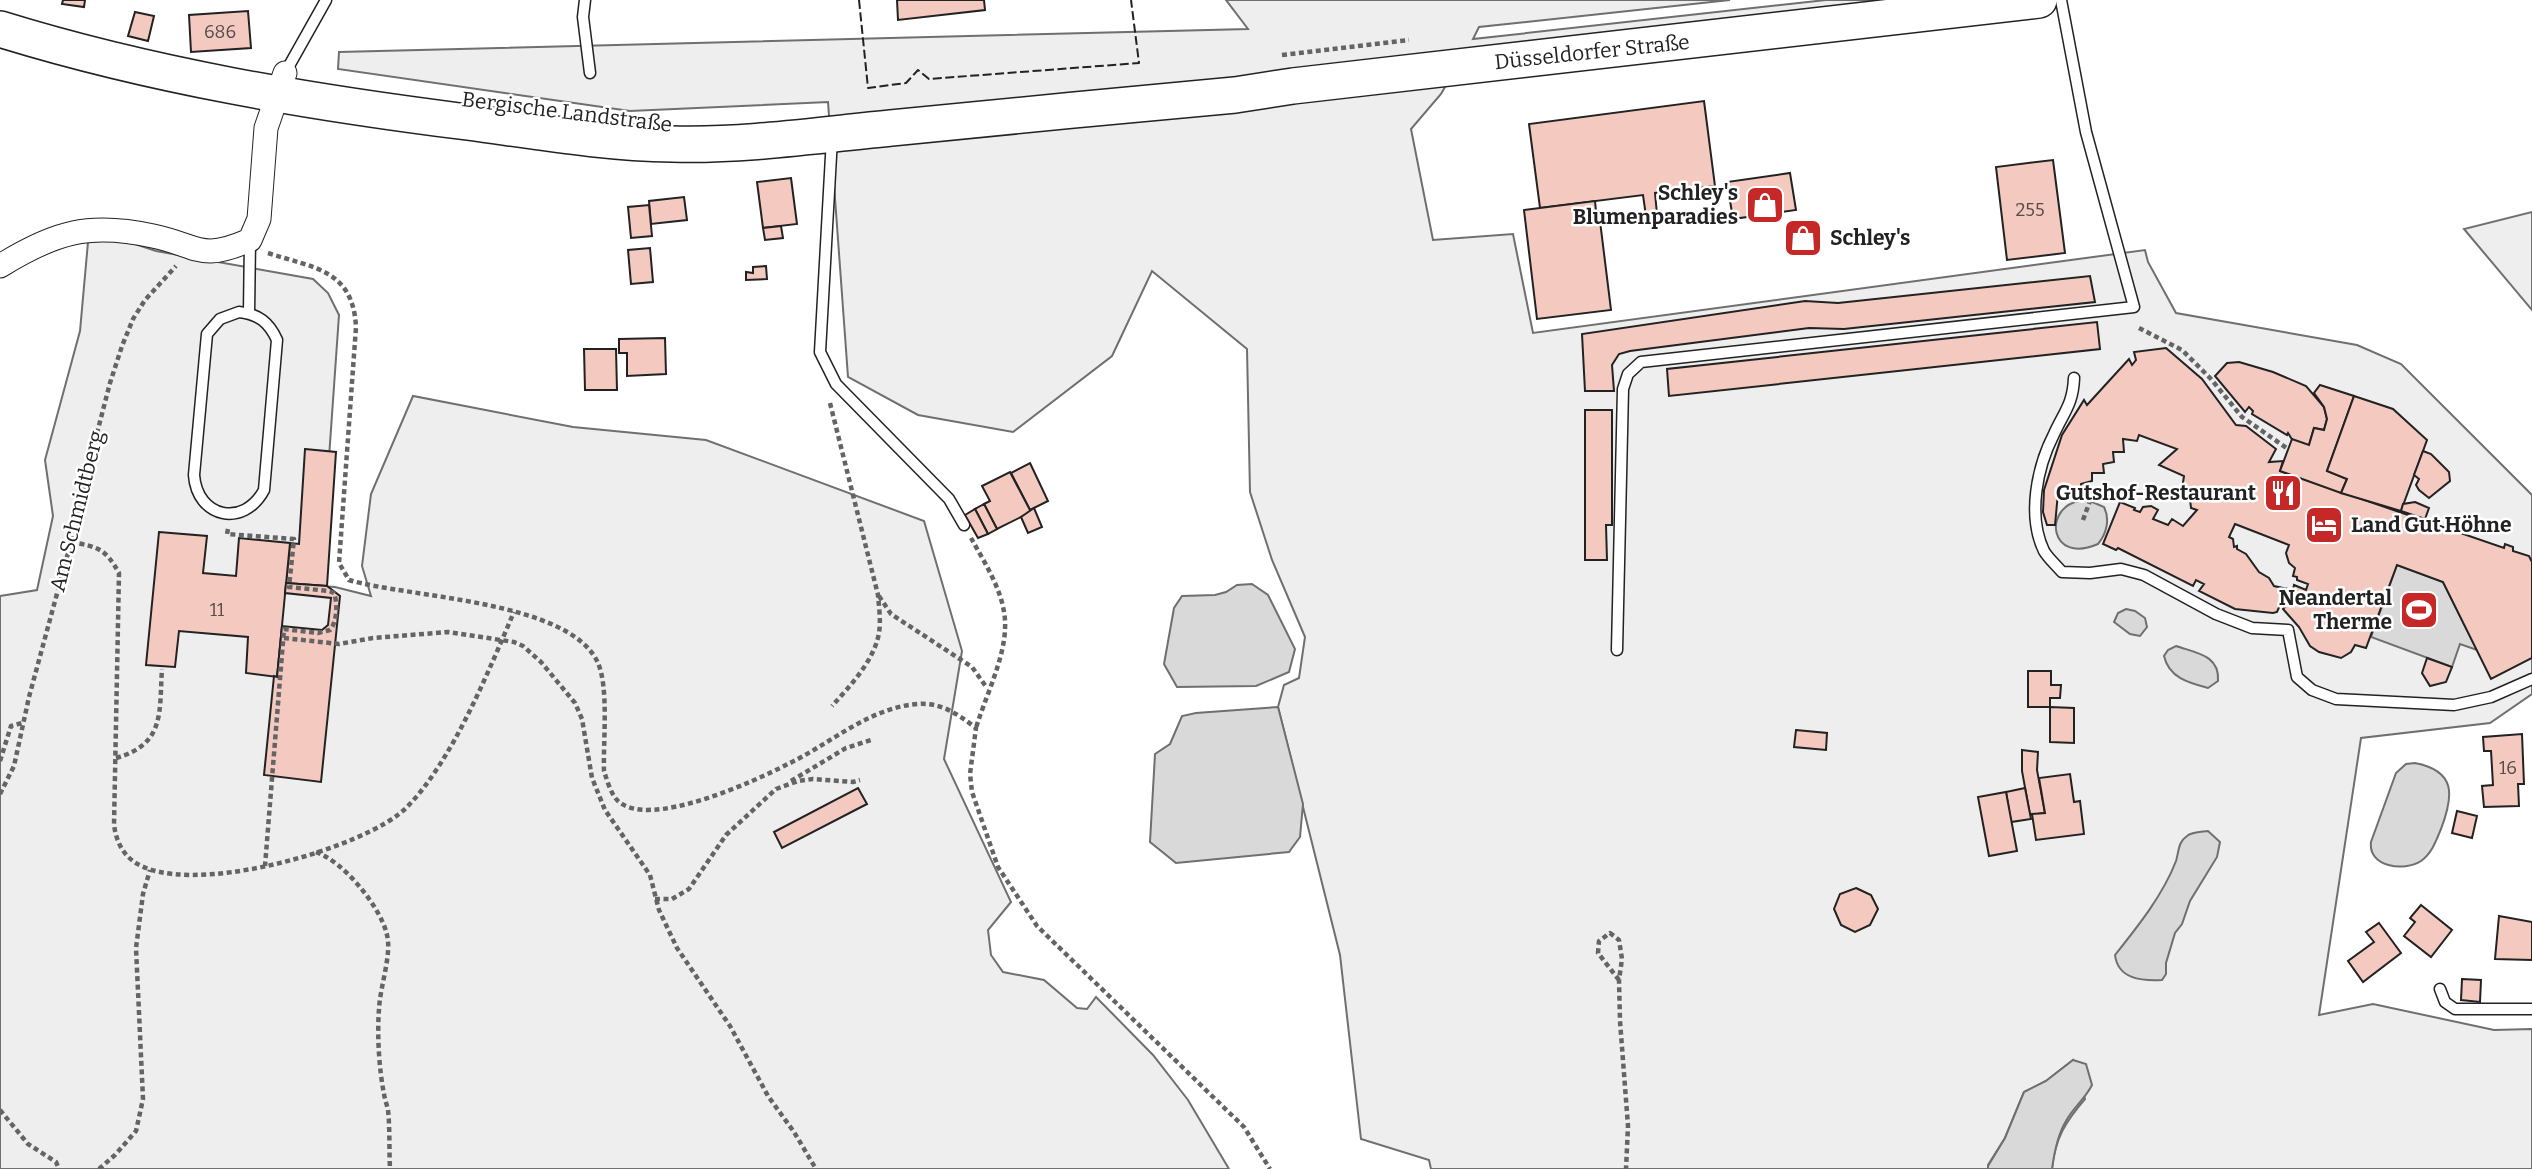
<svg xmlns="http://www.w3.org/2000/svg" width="2532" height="1169" viewBox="0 0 2532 1169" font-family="Bitter,serif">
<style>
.green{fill:#eee;stroke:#6f6f6f;stroke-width:2}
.water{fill:#d9d9d9;stroke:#6f6f6f;stroke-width:2}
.building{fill:#f3c9c0;stroke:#222;stroke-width:2;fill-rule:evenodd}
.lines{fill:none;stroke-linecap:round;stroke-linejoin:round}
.service-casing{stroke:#222;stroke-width:13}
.minor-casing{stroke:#222;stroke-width:25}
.primary-casing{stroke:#222;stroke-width:38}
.path{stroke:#646464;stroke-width:4.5;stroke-dasharray:5 3.5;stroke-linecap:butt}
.service{stroke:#fff;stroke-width:10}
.minor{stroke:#fff;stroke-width:23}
.primary{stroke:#fff;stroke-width:35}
.fence{stroke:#222;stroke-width:2;stroke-dasharray:9 3.5;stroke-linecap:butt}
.labels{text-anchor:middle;stroke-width:5;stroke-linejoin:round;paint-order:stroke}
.number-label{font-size:18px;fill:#564c4a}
.street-label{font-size:21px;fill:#222;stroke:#fff}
.poi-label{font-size:21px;font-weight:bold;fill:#222;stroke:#fff;text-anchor:end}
</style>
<rect width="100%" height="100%" fill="#fff"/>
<g class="green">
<path d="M1226 0H1730L1479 27 1473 39 1826 0H1926L1465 52 1441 94 1411 129 1433 240 1513 234 1533 333 2145 250 2148 262 2176 313 2357 345 2401 364 2532 495V694L2490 723 2361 738 2319 1015 2373 1004 2494 1030 2532 1029V1169H2052C2055 1138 2066 1121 2085 1099L2073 1060 2046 1081 2024 1092 2005 1138 1988 1165V1169H1431L1429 1160 1361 1139 1340 955 1278 707 1284 685 1299 678 1305 637 1272 560 1250 492 1247 349 1152 271 1112 356 1013 432 918 415 848 377 828 102 630 111 338 69 339 52 1248 29Z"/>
<polygon points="2532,212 2532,310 2464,229"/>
<polygon points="110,240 132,243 156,251 313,279 328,293 339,315 320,586 335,587 371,596 362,566 371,494 413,396 573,427 706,440 924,521 962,651 944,759 1011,902 988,930 991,955 1003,972 1044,980 1077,1008 1087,1009 1096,997 1153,1055 1188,1100 1229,1169 0,1169 0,596 37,590 53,516 45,460 80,331 88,242"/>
</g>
<g class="water">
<path d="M2079 501H2090L2104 507C2110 519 2107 533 2098 544 2049 565 2043 508 2079 501Z"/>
<polygon points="2397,565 2443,582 2477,650 2460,644 2452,667 2371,637"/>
<polygon points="1252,584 1268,595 1295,649 1289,672 1256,686 1177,687 1164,664 1174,608 1182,596 1215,595 1226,592 1237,585"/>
<polygon points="2126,609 2135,611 2145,618 2147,627 2140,636 2130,634 2114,622 2118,613"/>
<path d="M2176 646C2196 653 2220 655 2218 681L2208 688C2189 683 2169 678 2164 656L2168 650Z"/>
<polygon points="1278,707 1303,804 1300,837 1289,852 1176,863 1150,842 1155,754 1170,744 1182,716 1196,713"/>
<path d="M2415 763C2456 771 2454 795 2441 829 2436 841 2432 853 2421 861 2404 872 2368 867 2371 842L2396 773 2406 764Z"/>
<path d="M2208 831 2220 842 2217 857 2190 901 2182 924 2175 933 2166 963V974L2162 980C2141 981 2118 979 2115 955 2138 926 2163 895 2176 861 2179 851 2178 842 2187 836 2192 832 2202 832 2208 831Z"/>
<path d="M2073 1060 2086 1064 2092 1085C2085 1099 2073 1108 2066 1121 2058 1134 2054 1154 2052 1169H1988V1166L2005 1138 2024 1092 2046 1081Z"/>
</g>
<g class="building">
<polygon points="63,0 85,0 84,7 62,4"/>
<polygon points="897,0 984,0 985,10 898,20"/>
<polygon points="248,11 251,48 191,52 189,15"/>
<polygon points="135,12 154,16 148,41 128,36"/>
<polygon points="1704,101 1715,186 1655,193 1657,214 1646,216 1643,195 1540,208 1529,124"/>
<polygon points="2053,160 2065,253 2007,260 1996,167"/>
<polygon points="1790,173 1796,210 1733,219 1727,182"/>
<polygon points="791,178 797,224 763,228 757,182"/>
<polygon points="684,197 687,220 651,224 649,201"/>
<polygon points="1595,201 1597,221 1600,221 1611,310 1537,319 1524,210"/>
<polygon points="649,205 652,236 631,238 628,207"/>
<polygon points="781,226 783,238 765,240 763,228"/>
<polygon points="650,248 653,282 631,284 628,250"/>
<polygon points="766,266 767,279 746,280 746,272 753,273 753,267"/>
<polygon points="2090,276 2095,302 1844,329 1809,328 1630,351 1619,354 1612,365 1614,391 1585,391 1582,334 1805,301 1838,303"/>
<polygon points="2097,322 2100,349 1669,396 1667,369"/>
<polygon points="665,338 666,374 627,376 627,353 619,353 619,339"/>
<path d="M2166 348 2202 379 2236 425 2246 426 2276 449 2269 462 2283 461 2280 471 2504 548 2505 544 2513 547V551L2529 556 2532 562V658L2491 679 2443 582 2397 565 2366 648 2355 645 2351 652 2341 658 2319 652 2310 646 2299 627 2283 609 2287 605H2280L2277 612 2273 613 2235 609 2199 591 2204 584 2196 580 2193 586 2118 548 2116 550 2103 544 2120 502 2135 508 2134 510 2140 512 2143 507 2151 506 2158 510 2153 519 2168 525 2172 519 2183 526 2197 510 2191 508 2189 489H2182L2184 476 2159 465 2177 449 2139 435 2137 441 2123 439 2124 452H2113L2114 462 2103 464 2104 473H2092V481L2081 484V492L2058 493 2055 525H2047L2043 512 2044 490 2062 435 2084 400 2087 405 2129 359 2132 365 2136 360 2134 352ZM2235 524 2289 545 2286 553 2289 563 2295 568 2293 576 2297 577V580L2308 584 2306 590 2294 585 2293 590 2274 586 2269 578 2259 572 2246 554 2237 549V546L2234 547 2233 539 2229 537Z"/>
<polygon points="584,349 616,349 617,390 585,390"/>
<polygon points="2239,362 2273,372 2306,386 2324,407 2327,419 2324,430 2314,428 2309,445 2306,445 2293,441 2288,433 2287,435 2252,414 2253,411 2249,407 2245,412 2215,376 2227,363"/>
<polygon points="2320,385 2354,396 2327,471 2347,479 2341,493 2280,471 2292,439 2309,445 2314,428 2324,430 2327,419 2324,407 2314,393"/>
<polygon points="2354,396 2393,409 2427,440 2401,511 2341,493 2347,479 2327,471"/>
<polygon points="1585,410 1612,410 1612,525 1606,525 1607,560 1585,560"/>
<polygon points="305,449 336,452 327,586 286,583 290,543 299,544"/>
<polygon points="2423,451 2431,454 2449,472 2450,481 2429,498 2419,490 2416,485 2419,479 2414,475"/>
<polygon points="1030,463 1048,501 1030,510 1011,473"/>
<polygon points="1010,472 1031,512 997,529 984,504 990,501 982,486"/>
<polygon points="2415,502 2429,508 2425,519 2401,511 2403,504"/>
<polygon points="984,504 997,529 988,534 975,509"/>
<polygon points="1034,508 1042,527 1028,533 1021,517"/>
<polygon points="975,509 988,534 978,538 965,515"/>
<polygon points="159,532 207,536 203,573 236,576 239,538 290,543 277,677 246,673 248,637 179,631 175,667 146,665"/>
<polygon points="286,583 327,586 340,596 321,782 264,775 274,676 277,677 282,626 322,630 328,625 331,598 285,593"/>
<polygon points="2427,658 2452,667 2446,682 2430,686 2422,673"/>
<polygon points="2028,671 2051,671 2051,685 2061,685 2060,698 2050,698 2050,707 2028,707"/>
<polygon points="2050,707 2074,708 2074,743 2050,742"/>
<polygon points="1796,730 1827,733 1826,750 1794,747"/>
<polygon points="2522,734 2524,784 2518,784 2519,806 2484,807 2482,786 2493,785 2491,751 2484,751 2483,737"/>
<polygon points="2022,750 2038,752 2037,770 2045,813 2030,815 2022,771"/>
<polygon points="2070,774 2074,802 2080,801 2084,834 2036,840 2032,814 2045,813 2039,778"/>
<polygon points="858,788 867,804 782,848 774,832"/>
<polygon points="2025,788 2031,819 2011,822 2006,792"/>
<polygon points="2006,792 2017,851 1989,856 1978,797"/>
<polygon points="2457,811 2477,816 2472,838 2452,833"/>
<polygon points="1856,888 1871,895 1878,909 1870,925 1855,932 1841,925 1834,909 1840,894"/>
<polygon points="2421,905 2452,930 2431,957 2404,936 2415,922 2410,918"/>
<polygon points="2499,916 2532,922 2532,960 2495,959"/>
<polygon points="2379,923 2401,953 2363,982 2348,961 2374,942 2366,932"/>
<polygon points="2462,979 2481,980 2480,1002 2461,1000"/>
</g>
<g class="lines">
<defs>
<g id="service">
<polyline points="585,0 583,17 590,73"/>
<polyline points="285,73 326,0"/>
<polyline points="832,138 820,352 836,384 949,499 964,525"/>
<path d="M239 312C258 314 269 322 277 340L264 490C244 528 197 518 194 475L207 334 220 319Z"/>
<polyline points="249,313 250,240"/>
<path d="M2074 378C2073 404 2064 412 2054 434 2037 467 2027 516 2044 551 2048 558 2056 565 2062 572L2090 573 2121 569 2144 575 2216 614 2252 628 2288 630 2297 677 2312 690 2336 699 2454 705 2491 697 2532 679"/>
<polyline points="1617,650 1623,389 1628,374 1641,362 2134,307 2086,132 2061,0"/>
<polyline points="2440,989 2445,1002 2455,1009 2532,1009"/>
</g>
<path id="minor" d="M0 266C55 232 89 222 153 236 200 246 199 262 250 240L259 219 266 128 285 73"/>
<path id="primary" d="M0 29C152 76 309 102 467 122 535 131 604 143 672 144 745 146 819 135 891 128 1006 117 1120 105 1235 95L1293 86 2039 0"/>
</defs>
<use href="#service" class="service-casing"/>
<use href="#minor" class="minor-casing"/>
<use href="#primary" class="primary-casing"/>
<g class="path">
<polyline points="1282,55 1409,40"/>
<path d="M268 253C313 268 353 269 356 327L339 563 349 580C409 598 570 600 598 663 609 689 603 741 604 771 607 780 610 792 617 800 647 831 755 781 788 764 830 744 870 707 918 704 941 702 959 715 976 728L970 774 972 792 998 867 1037 926 1244 1127 1270 1169"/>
<polyline points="2139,328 2182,350 2211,379 2242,417 2288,449"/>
<path d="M830 403 878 595C879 607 881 621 879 633 874 661 850 686 832 706"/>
<polyline points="2083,520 2090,501"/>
<path d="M228 529 227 534 294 539 289 587 329 591 334 593C338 604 337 622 330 630L318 633 284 629 265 866"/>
<path d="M971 538C986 565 1007 597 1005 629 1004 660 985 698 976 728"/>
<path d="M71 542C98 547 105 548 119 573L114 825C116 839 121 852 133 861 185 900 366 849 407 807 453 760 488 672 514 612"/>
<polyline points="879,596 891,614 972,667 987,688"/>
<polyline points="284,638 339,644 373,638 448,632 514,642 523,646 541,662 575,703 582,719 592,778 605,810 650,875 659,910 677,948 730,1026 768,1096 794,1132 816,1169"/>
<path d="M116 758C166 744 159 711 162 669"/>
<polyline points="0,761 11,726 22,723"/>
<polyline points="791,781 846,748 871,740"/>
<polyline points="0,794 14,766 29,697 71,542 89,464 110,383 122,346 133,319 145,300 176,266"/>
<path d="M316 852C343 861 381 907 387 935 392 954 380 987 379 1009 377 1035 379 1069 384 1094 385 1100 387 1105 388 1110 390 1129 389 1149 390 1169"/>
<polyline points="655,899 672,899 689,889 726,835 776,789 798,781 813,779 853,782 860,780"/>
<polyline points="1619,980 1598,953 1599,941 1610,933 1619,940 1622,959 1619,980 1620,1021 1628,1126 1626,1169"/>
<polyline points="0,1110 28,1144 56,1162 59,1169"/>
<polyline points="99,1169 115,1155 136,1131 143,1099 136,948 143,894 150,870"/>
</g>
<use href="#service" class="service"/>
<use href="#minor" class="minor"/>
<use href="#primary" class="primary"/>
<polyline class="fence" points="859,0 868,88 906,83 918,70 929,79 1139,63 1131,0"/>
</g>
<defs>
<symbol id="shop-square" viewBox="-11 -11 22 22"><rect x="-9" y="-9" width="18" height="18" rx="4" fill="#c62828" stroke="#fff"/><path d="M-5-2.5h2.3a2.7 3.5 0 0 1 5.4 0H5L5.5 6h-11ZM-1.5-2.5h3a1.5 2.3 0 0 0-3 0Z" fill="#fff"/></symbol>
<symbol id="restaurant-square" viewBox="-11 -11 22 22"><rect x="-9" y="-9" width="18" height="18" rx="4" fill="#c62828" stroke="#fff"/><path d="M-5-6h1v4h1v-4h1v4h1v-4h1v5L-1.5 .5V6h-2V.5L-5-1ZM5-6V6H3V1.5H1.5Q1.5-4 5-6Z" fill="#fff"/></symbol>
<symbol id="hotel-square" viewBox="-11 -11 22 22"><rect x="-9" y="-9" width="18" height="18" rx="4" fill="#c62828" stroke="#fff"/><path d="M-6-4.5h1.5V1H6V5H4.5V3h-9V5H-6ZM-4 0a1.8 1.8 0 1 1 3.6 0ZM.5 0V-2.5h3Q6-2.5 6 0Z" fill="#fff"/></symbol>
<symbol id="stadium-square" viewBox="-11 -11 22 22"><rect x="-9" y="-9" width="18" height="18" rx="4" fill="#c62828" stroke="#fff"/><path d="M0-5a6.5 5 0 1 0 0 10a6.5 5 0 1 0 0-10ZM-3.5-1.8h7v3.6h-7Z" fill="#fff"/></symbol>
</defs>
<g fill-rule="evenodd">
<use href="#shop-square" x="1743" y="183" width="44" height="44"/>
<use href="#shop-square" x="1781" y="216" width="44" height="44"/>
<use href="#restaurant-square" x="2261" y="471" width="44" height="44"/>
<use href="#hotel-square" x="2302" y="503" width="44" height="44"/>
<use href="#stadium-square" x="2397" y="588" width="44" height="44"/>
</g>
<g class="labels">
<g class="number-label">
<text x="220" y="38">686</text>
<text x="2030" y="216">255</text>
<text x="217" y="616">11</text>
<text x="2508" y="774">16</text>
</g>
<g class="street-label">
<text transform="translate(1592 52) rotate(-6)" y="7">Düsseldorfer Straße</text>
<text transform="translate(567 112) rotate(7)" y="7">Bergische Landstraße</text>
<text transform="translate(77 511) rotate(-76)" y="7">Am Schmidtberg</text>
</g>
<g class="poi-label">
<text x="1738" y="200">Schley's<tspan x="1738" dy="24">Blumenparadies</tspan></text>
<text x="1830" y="245" text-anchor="start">Schley's</text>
<text x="2256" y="500">Gutshof-Restaurant</text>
<text x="2351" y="532" text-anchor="start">Land Gut Höhne</text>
<text x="2392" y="605">Neandertal<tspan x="2392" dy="24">Therme</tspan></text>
</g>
</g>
</svg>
